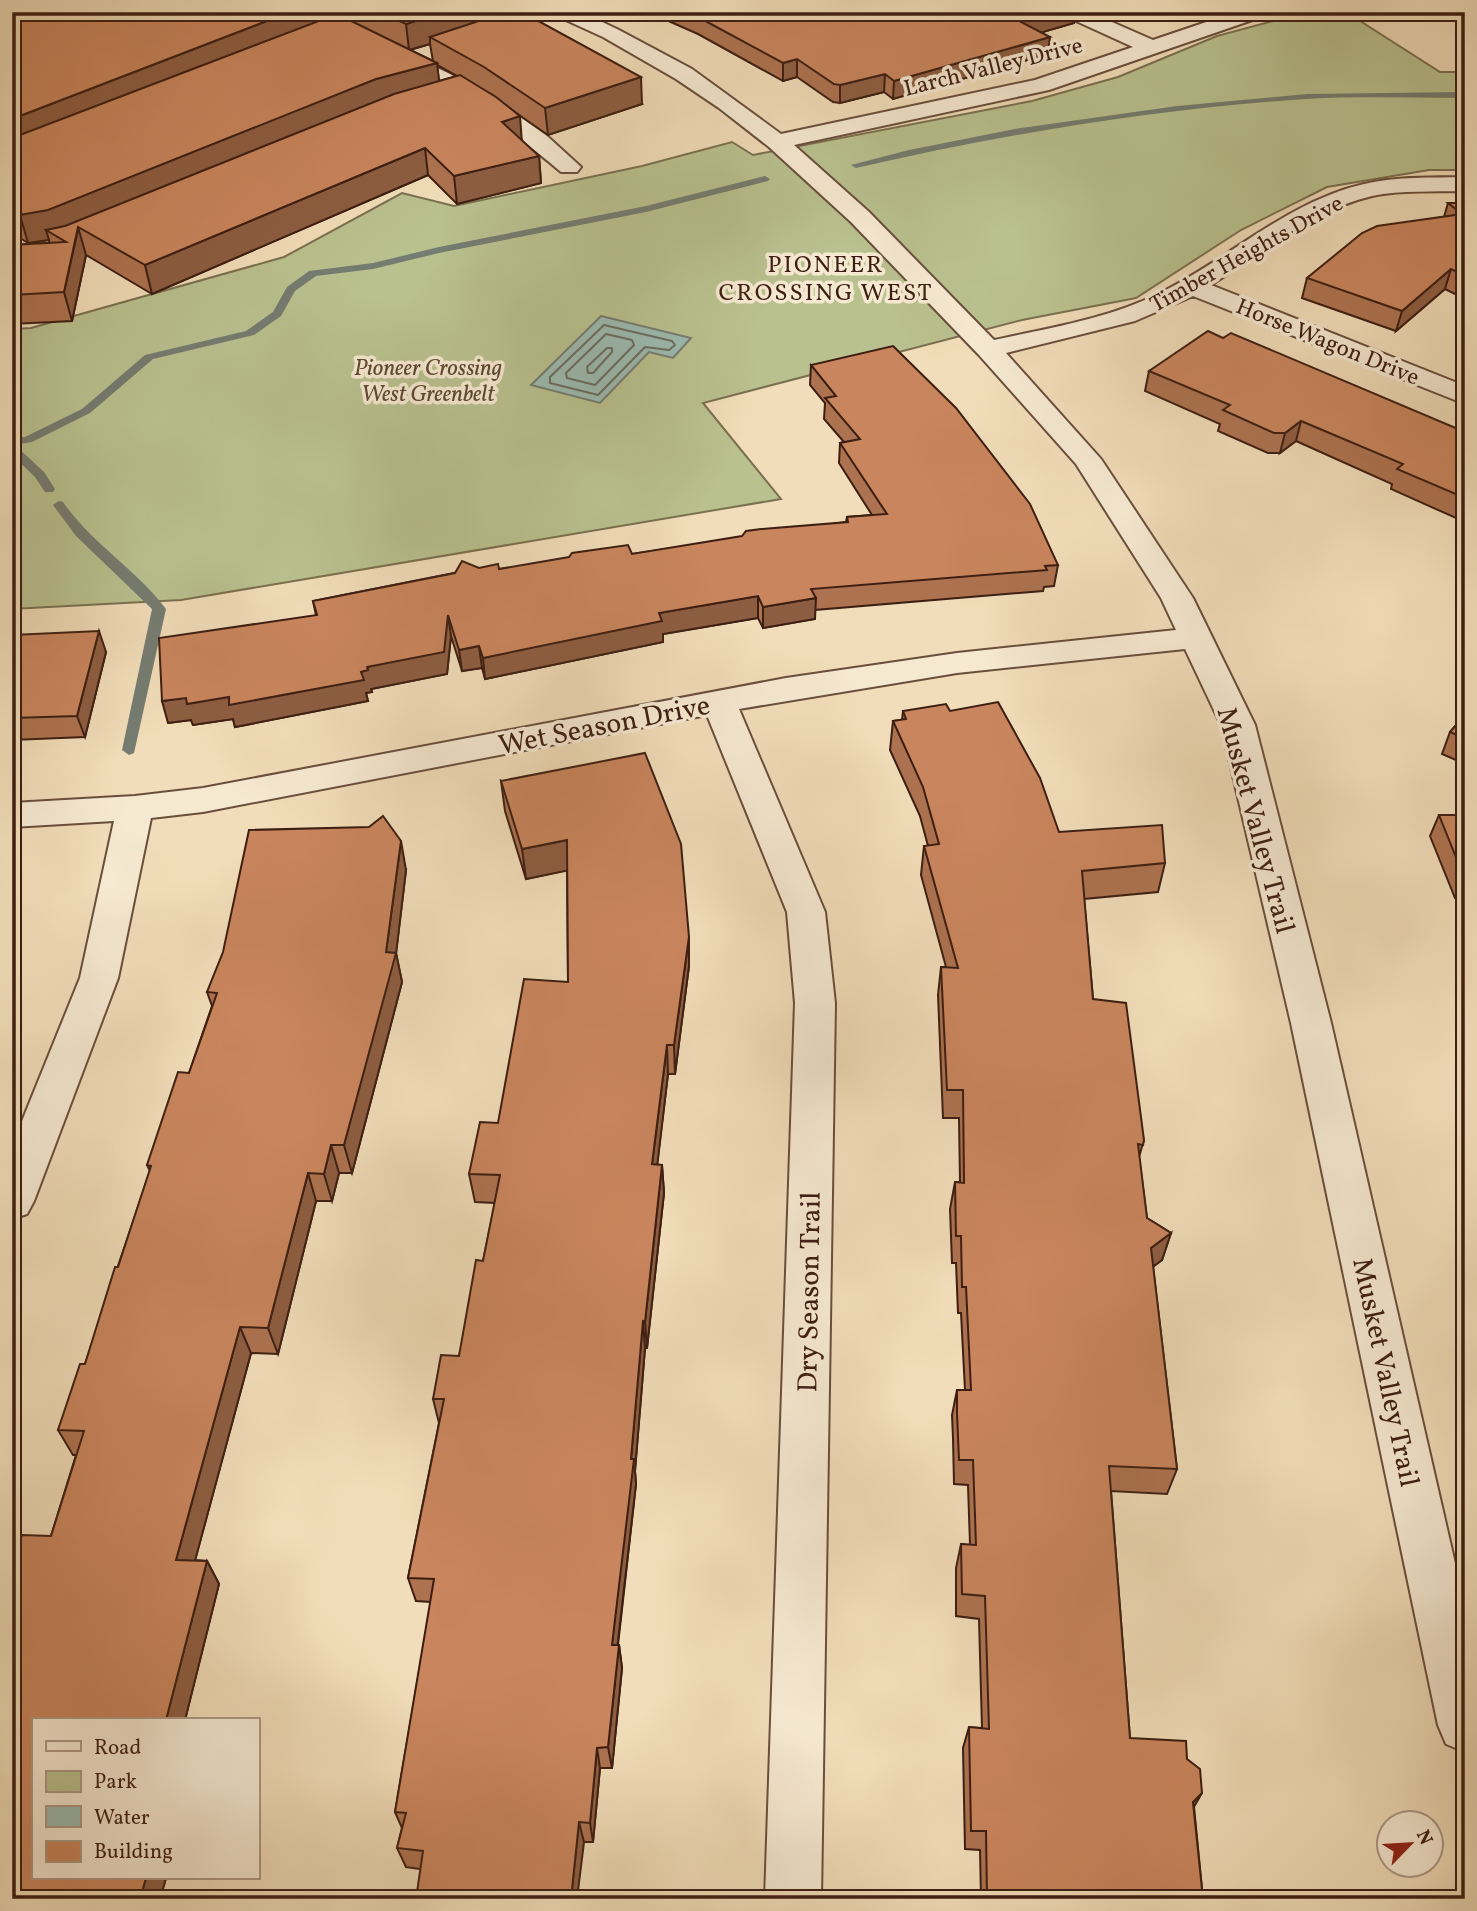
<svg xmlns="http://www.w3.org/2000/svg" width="1477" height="1911" viewBox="0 0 1477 1911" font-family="Vollkorn,serif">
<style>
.green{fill:#b9c18f;stroke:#7b7050;stroke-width:2}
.water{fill:#9bbbb1;stroke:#757c71;stroke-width:2}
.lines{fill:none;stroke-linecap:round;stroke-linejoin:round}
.shore{stroke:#6c6c62;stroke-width:2}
.stream{fill:#757c71;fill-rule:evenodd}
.minor-casing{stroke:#6a4e3c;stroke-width:4}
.minor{fill:#f6e9d2;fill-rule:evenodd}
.wall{fill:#ad7250;stroke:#3d1e12;stroke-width:2;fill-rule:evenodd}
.shaded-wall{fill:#8d5d41;stroke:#3d1e12;stroke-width:2}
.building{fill:#c9855d;stroke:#3d1e12;stroke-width:2}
.labels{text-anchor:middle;stroke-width:7;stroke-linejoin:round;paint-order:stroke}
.far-street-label{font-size:23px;fill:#3d1e12;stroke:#f6e9d2}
.far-park-label{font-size:23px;font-style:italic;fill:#5c4731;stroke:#f6e9d2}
.far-neighbourhood-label{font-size:24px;letter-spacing:2px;fill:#3d1e12;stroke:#f6e9d2}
.street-label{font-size:28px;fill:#3d1e12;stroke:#f6e9d2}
</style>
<rect width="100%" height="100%" fill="#f1ddb9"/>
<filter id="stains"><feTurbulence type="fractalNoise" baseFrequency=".00286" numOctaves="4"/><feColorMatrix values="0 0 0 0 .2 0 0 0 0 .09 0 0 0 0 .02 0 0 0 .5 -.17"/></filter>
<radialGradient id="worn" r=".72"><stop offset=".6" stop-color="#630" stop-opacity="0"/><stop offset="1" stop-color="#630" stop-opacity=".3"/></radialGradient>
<polygon class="green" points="1307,12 1346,12 1440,72 1465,72 1465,170 1429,170 1327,187 1241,230 1136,298 1022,320 703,403 781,499 181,600 12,609 12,329 31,328 284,257 402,193 454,206 642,166 732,142 753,155 1032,101 1118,77 1217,36"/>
<polygon class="water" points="601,316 691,338 673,358 649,352 600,403 531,385"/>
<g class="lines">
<g class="shore">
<polygon points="604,325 672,341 675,345 669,350 645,347 598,395 550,383 550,377"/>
<polygon points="606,334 632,340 634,345 595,385 567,378 566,373"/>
<polygon points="607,348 612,348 612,352 593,373 588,373 587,367"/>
</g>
<g class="stream">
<path d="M1465 92V98C1412 98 1359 96 1306 99 1154 109 1004 134 856 168L851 165 909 150 1015 129 1177 106 1307 94Z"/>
<polygon points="765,176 770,179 768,181 646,212 439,253 373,269 316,276 295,291 281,316 254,335 153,359 90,413 32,442 15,445 44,472 55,489 53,492 45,492 35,477 12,455 12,438 25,437 82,409 145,355 246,331 273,312 287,287 309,271 373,263 439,247 646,206"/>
<path d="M59 501 63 502C92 544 136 569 166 609L134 753 129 755 122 750 152 609 76 536 53 505Z"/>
</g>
<defs>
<g id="minor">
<path d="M292 12H319L450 74 515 113 547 136 581 167 577 172H561C481 103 390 60 295 16Z"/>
<path d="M554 12H581L617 29 692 69 781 134 1035 80 1133 47 1065 16 1062 12H1089L1153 40 1236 12H1267L1264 16 1049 90 794 145 869 212 994 340C1049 328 1107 319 1158 294 1228 260 1286 202 1364 184 1397 176 1431 178 1465 177V191C1434 192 1402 190 1372 196 1312 210 1262 252 1211 285L1465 386V404L1193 296 1135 321 1006 353 1101 459 1193 598 1255 725 1331 1023 1465 1607V1752L1446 1744 1438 1725 1291 1023 1221 725 1185 649 957 673 739 709 825 912 835 1003 821 1899H765L795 1003 787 912 707 715 203 812 151 818 118 978 34 1201 27 1214 12 1219V1146L80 978 114 821 12 827V803L135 796 203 788 786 678 957 653 1176 630 1161 598 1076 464 979 355 851 222 769 147 719 108 676 79 603 37 557 16Z"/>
</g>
</defs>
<use href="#minor" class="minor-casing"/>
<use href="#minor" class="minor"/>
</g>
<g class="wall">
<path d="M12 12H314L316 22 333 16 326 12H496V15L642 104 548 135 513 111 522 141 539 156 541 183 457 204 428 175 152 294 86 255 72 321 12 324V245L49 243V240L28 243 12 233ZM430 44 433 61 410 50ZM437 65 457 76 439 81Z"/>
<polygon points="648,12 1076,12 1074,23 1042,32 1048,54 893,99 884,92 840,103 833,102 797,77 783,81 698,34"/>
<polygon points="1455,12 1465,12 1465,27"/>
<polygon points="1448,203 1465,203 1465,299 1445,289 1396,331 1302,298 1307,278 1444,217"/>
<polygon points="1223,338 1465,432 1465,522 1391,489 1392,484 1296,441 1280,453 1268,453 1218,431 1220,424 1145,391 1149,371"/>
<polygon points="811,365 1058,565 1054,586 1044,587 1043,591 815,610 815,619 763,628 758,618 663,634 663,642 485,679 482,668 462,671 451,636 447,674 371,689 372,692 366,693 368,701 235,727 233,719 193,725 191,720 168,723 316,615 313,601 479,568 499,569 632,554 846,522 847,517 872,515 839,463 840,443 844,442 824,419 825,403 810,385"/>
<polygon points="12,635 106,652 85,737 12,740"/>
<polygon points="903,711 950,711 1059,832 1165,863 1158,892 1084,899 1093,999 1144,1140 1139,1157 1147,1218 1171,1233 1162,1260 1153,1267 1177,1469 1167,1494 1111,1491 1130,1738 1194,1807 1203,1899 981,1899 980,1850 965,1849 963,1748 969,1727 982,1728 979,1619 956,1616 956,1568 961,1544 970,1545 968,1485 954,1484 953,1438 952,1415 957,1390 965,1390 961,1313 958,1313 956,1263 952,1263 950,1209 955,1182 960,1182 959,1118 943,1118 938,995 941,967 946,967 921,875 924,846 928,846 920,816 890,750 893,721 902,720"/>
<polygon points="1465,715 1465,764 1442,754 1450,732"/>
<polygon points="501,781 689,937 689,966 675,1074 668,1074 657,1165 662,1165 664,1193 647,1348 645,1348 635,1471 636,1484 618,1645 619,1645 622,1668 612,1768 600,1768 593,1842 584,1842 420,1869 406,1867 397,1848 402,1828 395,1812 431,1602 416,1601 408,1578 439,1423 433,1399 459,1356 483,1261 495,1203 475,1202 469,1174 498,1123 568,982 567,870 526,879 505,811"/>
<polygon points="1465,809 1465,898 1455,898 1430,836 1439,815 1460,815"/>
<polygon points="406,870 396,953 402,982 352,1173 339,1173 332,1201 316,1201 278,1354 251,1353 195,1560 207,1561 219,1584 185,1720 33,1720 166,1878 160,1899 12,1899 51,1536 76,1455 73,1455 58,1430 85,1364 150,1171 147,1165 189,1073 212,1006 207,992"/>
</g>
<g class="shaded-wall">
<polygon points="290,12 314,12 317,29 12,149 12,119"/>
<polygon points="445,12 496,12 497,23 430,37 430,44 409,50 406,24"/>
<polygon points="1053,12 1076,12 1074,23 1019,39 1021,22"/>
<polygon points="1050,37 1048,54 893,99 894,81"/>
<polygon points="797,59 797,77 783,81 783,63"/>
<polygon points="437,63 440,89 78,227 86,255 72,321 64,292 78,230 46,230 49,240 28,243 20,215 376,79"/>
<polygon points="885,74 884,92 840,103 840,85"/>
<polygon points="641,77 642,104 548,135 545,108"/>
<polygon points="520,116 522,143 502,122"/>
<polygon points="425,148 428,175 152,294 145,265"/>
<polygon points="539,156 541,183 457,204 454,176"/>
<polygon points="1451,269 1445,289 1396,331 1402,311"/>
<polygon points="1301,421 1296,441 1280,453 1285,433"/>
<polygon points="758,596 758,618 663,634 663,642 485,679 483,658 659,613"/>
<polygon points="816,598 815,619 763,628 763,607"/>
<polygon points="448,615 451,636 447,674 371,689 372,692 366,693 368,701 235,727 233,719 193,725 191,720 168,723 162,701 361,672"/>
<polygon points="99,631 106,652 85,737 77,716"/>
<polygon points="479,646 482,668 462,671 459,650"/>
<polygon points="567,840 570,870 526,879 522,849"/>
<polygon points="401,841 406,870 396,954 396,953 402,982 352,1173 344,1145 386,952"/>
<polygon points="689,937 689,966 675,1074 674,1045"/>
<polygon points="667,1045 668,1074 654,1193 652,1164"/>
<polygon points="331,1145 339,1173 332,1201 324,1174"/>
<polygon points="662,1165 664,1193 647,1348 645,1322"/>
<polygon points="308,1173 316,1201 278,1354 268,1328"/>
<polygon points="1171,1233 1162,1260 1142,1274 1151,1248"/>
<polygon points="643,1321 645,1348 635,1471 636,1484 615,1667 612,1645 631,1459"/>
<polygon points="240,1327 251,1353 189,1583 176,1560"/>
<polygon points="207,1561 219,1584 185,1720 166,1720"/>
<polygon points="619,1645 622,1668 612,1768 608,1747"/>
<polygon points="597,1748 600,1768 593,1842 590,1823"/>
<polygon points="1202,1793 1191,1812 1193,1802"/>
<polygon points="579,1822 584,1842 577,1899 571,1899"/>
<polygon points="146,1878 166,1878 160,1899 140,1899"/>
</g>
<g class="building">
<polygon points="12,12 290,12 12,119"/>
<polygon points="379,12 445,12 406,24"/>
<polygon points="506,12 522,12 641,77 545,108 484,67 430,37"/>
<polygon points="687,12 1053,12 1021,22 1050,37 894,81 885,74 840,85 834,84 797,59 783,63 698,17"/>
<polygon points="337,14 437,63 376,79 48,210 20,215 12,210 12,138"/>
<polygon points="460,75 496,97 520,116 502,122 539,156 454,176 425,148 145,265 78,227 64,292 12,295 12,245 66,242 46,230 65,226 394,94"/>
<polygon points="1448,203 1465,203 1465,276 1451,269 1402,311 1307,278 1362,233 1377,226 1462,214"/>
<polygon points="1208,331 1223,338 1231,333 1465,432 1465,498 1397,469 1403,464 1301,421 1285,433 1274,433 1223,410 1230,405 1149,371"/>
<polygon points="893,346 956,408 1030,504 1058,565 1045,566 1047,570 811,589 816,598 763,607 758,596 659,613 662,621 483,658 479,646 459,650 448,615 444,652 367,667 368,670 361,672 364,680 229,705 229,697 187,704 186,698 162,701 159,638 317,615 313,601 455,573 462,561 479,568 498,564 499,569 569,557 572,553 628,545 632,554 742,536 746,531 761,529 848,522 847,517 887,514 840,443 860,439 825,398 836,396 811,365"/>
<polygon points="99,631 77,716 12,718 12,635"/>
<polygon points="998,702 1040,778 1059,832 1162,825 1165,863 1082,871 1093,999 1126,1003 1144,1140 1143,1145 1138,1144 1147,1218 1171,1233 1151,1248 1177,1469 1109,1466 1130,1738 1186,1741 1187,1759 1200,1769 1202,1793 1193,1802 1203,1899 987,1899 986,1831 971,1831 969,1727 989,1729 985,1596 962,1594 961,1544 976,1545 973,1460 959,1460 957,1413 957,1390 971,1390 966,1287 962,1287 961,1236 956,1236 955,1182 964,1183 963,1090 947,1090 941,967 958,968 924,846 939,844 923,787 893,721 906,719 903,711 946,704 950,711"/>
<polygon points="1465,715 1465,739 1450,732"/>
<polygon points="645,753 681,844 689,937 674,1045 667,1045 652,1164 662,1165 645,1322 643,1321 631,1459 634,1459 612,1645 619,1645 608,1747 597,1748 590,1823 579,1822 571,1899 416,1899 423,1851 397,1848 406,1813 395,1812 434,1579 408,1578 444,1399 433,1399 441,1355 459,1356 476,1260 483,1261 500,1175 469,1174 480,1122 498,1123 524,979 568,982 567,840 522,849 501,781"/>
<polygon points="1465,809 1465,877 1464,877 1439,815 1460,815"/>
<polygon points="383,816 401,841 386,952 396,953 344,1145 331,1145 324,1174 308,1173 268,1328 240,1327 176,1560 207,1561 166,1720 33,1720 33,1878 146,1878 140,1899 12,1899 12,1563 22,1535 51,1536 84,1431 58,1430 80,1364 85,1364 115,1267 118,1267 151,1166 147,1165 178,1072 189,1073 217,993 207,992 223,952 249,830 369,827"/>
</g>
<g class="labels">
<g class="far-street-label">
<text transform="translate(993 66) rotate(-14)" y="8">Larch Valley Drive</text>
<text transform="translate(1246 253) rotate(-29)" y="8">Timber Heights Drive</text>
<text transform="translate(1328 341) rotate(22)" y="8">Horse Wagon Drive</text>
</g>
<g class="far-park-label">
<text x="428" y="375">Pioneer Crossing<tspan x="428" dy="26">West Greenbelt</tspan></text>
</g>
<g class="far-neighbourhood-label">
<text x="826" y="272">PIONEER<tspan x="826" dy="28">CROSSING WEST</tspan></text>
</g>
<g class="street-label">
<text transform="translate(604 724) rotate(-11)" y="10">Wet Season Drive</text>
<text transform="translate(1257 820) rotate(75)" y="10">Musket Valley Trail</text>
<text transform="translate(808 1292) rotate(-89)" y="10">Dry Season Trail</text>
<text transform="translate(1387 1372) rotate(78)" y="10">Musket Valley Trail</text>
</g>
</g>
<rect width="1477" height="1911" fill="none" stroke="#f1ddb9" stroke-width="42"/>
<rect x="14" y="14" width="1449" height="1883" fill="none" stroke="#3d1e12" stroke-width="3.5"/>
<rect x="21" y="21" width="1435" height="1869" fill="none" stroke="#3d1e12" stroke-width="2"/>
<rect x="32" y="1718" width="228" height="161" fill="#f6e9d2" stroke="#ac9885" stroke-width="2"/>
<rect x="46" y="1741" width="35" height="10" fill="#f6e9d2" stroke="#ac9885" stroke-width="2"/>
<text x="94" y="1754" font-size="21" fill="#3d1e12">Road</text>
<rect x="46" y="1771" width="35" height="21" fill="#b9c18f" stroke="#ac9885" stroke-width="2"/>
<text x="94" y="1788" font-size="21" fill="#3d1e12">Park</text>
<rect x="46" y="1806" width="35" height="21" fill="#9bbbb1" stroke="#ac9885" stroke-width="2"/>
<text x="94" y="1824" font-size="21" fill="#3d1e12">Water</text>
<rect x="46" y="1841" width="35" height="21" fill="#c9855d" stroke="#ac9885" stroke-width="2"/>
<text x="94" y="1858" font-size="21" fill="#3d1e12">Building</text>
<g transform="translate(1410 1844) rotate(65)"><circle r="33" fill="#f6e9d2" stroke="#ac9885" stroke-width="2"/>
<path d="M0-5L12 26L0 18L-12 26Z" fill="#8f2418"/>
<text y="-10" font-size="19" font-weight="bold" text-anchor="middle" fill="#3d1e12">N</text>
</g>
<rect width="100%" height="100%" filter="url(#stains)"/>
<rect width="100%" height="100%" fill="url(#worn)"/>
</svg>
